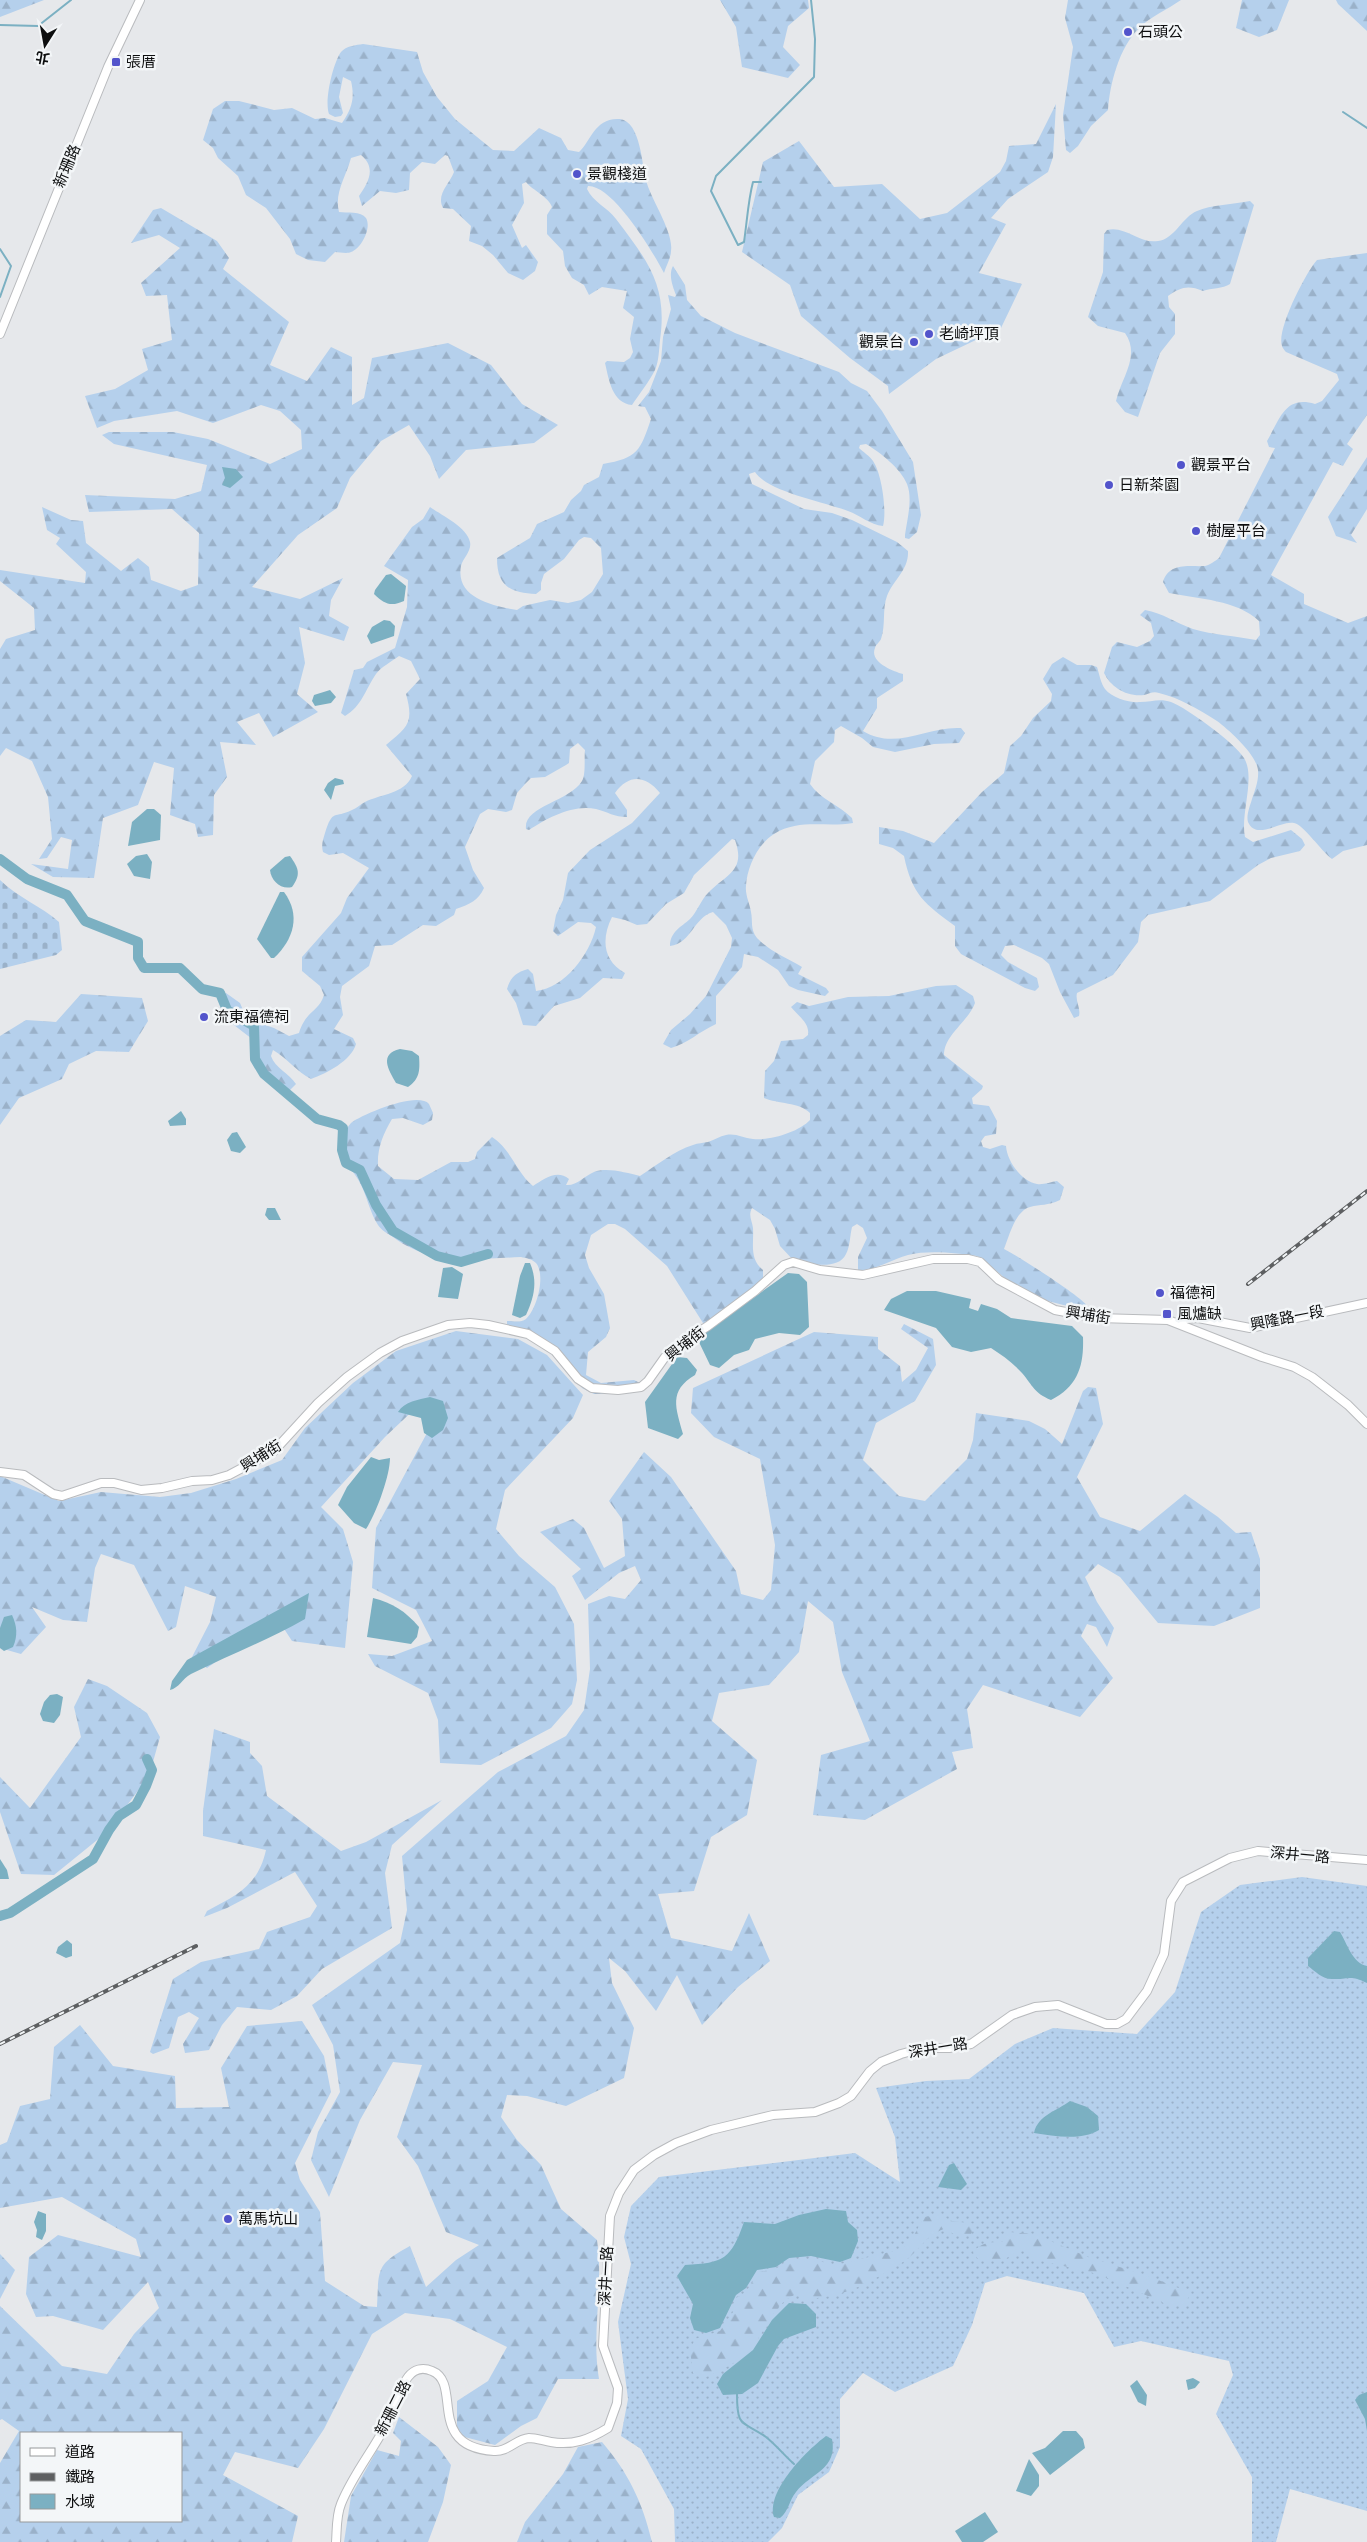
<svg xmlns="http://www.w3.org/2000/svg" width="1367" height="2542" viewBox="0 0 1367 2542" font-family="'Source Serif 4','Noto Sans TC',serif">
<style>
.grass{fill:url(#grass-dots)}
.forest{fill:url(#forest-firs);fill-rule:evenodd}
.cemetery{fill:url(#cemetery-stones)}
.water{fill:#7bb0c2}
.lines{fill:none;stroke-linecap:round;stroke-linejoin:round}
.stream{stroke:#7bb0c2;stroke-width:2}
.river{stroke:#7bb0c2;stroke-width:10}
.tertiary-casing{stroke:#b9bbbe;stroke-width:10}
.tertiary{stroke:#fff;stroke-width:8}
.rail-casing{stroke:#5d5f61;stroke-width:4}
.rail{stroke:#f3f6f8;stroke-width:2;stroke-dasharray:5.5;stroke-linecap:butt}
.poi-dot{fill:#5254cb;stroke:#f3f6f8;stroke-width:2}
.labels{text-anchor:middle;stroke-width:5;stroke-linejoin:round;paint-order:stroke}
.poi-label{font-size:15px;fill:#0e0f10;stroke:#f3f6f8;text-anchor:start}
.street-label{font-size:15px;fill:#0e0f10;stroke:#f3f6f8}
</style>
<defs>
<pattern id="grass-dots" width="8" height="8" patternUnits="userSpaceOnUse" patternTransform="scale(1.25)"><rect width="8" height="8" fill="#b5d0ec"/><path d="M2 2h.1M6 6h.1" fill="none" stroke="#9ab1c9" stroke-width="1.8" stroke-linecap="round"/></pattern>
<pattern id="forest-firs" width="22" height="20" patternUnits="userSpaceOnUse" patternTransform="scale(1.25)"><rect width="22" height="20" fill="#b5d0ec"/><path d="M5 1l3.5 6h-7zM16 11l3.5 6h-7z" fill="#9ab1c9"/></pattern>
<pattern id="cemetery-stones" width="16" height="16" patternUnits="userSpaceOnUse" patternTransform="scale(1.25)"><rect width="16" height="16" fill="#b5d0ec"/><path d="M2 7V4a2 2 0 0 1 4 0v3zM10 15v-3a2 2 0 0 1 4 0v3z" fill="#9ab1c9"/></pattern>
</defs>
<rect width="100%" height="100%" fill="#e6e8eb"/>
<polygon class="grass" points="1302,1877 1367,1886 1367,2511 1290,2489 1276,2542 1252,2542 1252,2477 1216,2414 1233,2375 1229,2361 1141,2341 1114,2347 1084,2293 1007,2276 985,2283 972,2325 953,2366 895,2392 863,2373 840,2399 840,2447 829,2472 798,2495 782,2528 768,2542 675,2542 674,2509 641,2449 621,2436 628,2399 618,2322 631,2264 624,2237 631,2206 659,2177 855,2153 900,2182 895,2137 876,2088 926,2081 969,2079 1015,2044 1053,2028 1137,2034 1175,1992 1201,1912 1240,1885"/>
<g class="forest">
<polygon points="0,0 44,0 0,17"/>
<polygon points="720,0 808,0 809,8 788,26 783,47 800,65 788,78 742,67 736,27"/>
<path d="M1068 0H1181C1168 9 1150 17 1139 28 1119 48 1110 83 1108 110L1091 126 1078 146 1070 153 1066 150 1063 115 1073 47 1065 18Z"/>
<polygon points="1242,0 1289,0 1277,30 1259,37 1236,28"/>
<polygon points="1336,0 1367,0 1367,31 1338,4"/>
<path d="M363 44 417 52 423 72 437 97 455 119 493 150 514 151 539 128 561 138 568 150 579 152C591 141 595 117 620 119 641 122 642 166 646 180 650 198 674 232 671 251 671 258 666 266 664 273 653 252 613 185 588 186L587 189C593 202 607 207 616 219 647 260 668 285 660 340 659 349 659 361 655 370 649 382 640 393 632 405 612 403 609 380 605 363L607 361 624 362 630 358 633 352 630 339 634 317 623 308 627 291 602 287 589 295 584 285 572 278 565 266 563 251 547 234V215L552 207C549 197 532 190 526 182L522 184 524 203 512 225 522 248 526 245 538 262 535 271 523 280 508 273 493 255 482 246 469 241 471 226 453 209 443 208C436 194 449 185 454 172L448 156 445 155 435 164 422 162 410 173 409 190 396 193 380 191 362 206 359 196C368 183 377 168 361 155L351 158C346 177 334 193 339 212 347 213 361 211 366 218 372 228 361 249 351 252 347 254 339 252 335 252L325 262 308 260 296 254 290 239 266 208 246 195 238 176 218 158 213 148 203 140 213 109 225 101H239L274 110 292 108 315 119 325 118 342 123C352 108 355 98 351 81L343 77 339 97 343 113 341 116 335 117 329 114C324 101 333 63 341 52 346 46 356 45 363 44Z"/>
<polygon points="1056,104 1053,157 1048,172 1008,199 991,218 1006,224 979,273 1022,284 1001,328 936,359 889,394 888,386 850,358 801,316 790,285 742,252 763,162 799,141 834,187 882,184 920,219 947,213 1000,172 1006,161 1009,146 1036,144"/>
<path d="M1250 201 1254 205 1230 284C1223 289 1211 288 1203 291 1188 285 1181 287 1168 296L1169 307 1175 314V334L1160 353 1138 417 1125 412 1116 401C1121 378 1141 356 1125 333L1098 326 1088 317 1103 272 1104 234 1107 230C1125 225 1139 244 1158 241 1175 239 1182 217 1197 211 1210 205 1235 204 1250 201Z"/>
<polygon points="161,208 217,241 229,258 223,269 289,322 270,365 307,381 331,347 352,357 352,405 364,398 372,358 448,343 491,365 522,404 558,425 534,443 466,450 439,479 430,456 409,425 381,441 350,478 337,508 298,535 252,587 300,599 343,578 331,600 329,616 349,627 344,641 299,627 305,663 297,694 318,712 273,737 259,713 237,722 256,745 220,742 227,777 214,795 213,835 198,837 195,824 170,815 174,768 154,762 138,805 103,818 94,878 53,877 31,864 68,869 72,840 61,837 47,858 39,859 52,839 48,797 32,761 6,748 0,756 0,649 6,639 35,630 34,608 0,581 0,570 85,583 86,572 56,544 60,538 47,530 42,507 71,520 83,521 86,543 121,571 138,558 149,567 151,580 181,591 198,585 199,533 172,509 89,512 85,495 175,499 201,491 207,465 114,444 102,435 109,432 173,432 208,439 270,464 302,449 301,430 280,411 261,405 213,423 177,411 114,421 97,428 85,396 115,389 148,370 142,349 172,340 167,295 146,296 141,283 180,248 159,235 131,243 153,210"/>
<path d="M1367 253V415L1347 444 1353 449 1343 466 1333 462 1271 575 1304 594V604L1348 623 1367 616V845L1343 851 1332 859C1321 851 1303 824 1294 823 1281 820 1256 841 1248 822 1246 815 1250 806 1252 799 1255 790 1259 780 1258 770 1256 754 1229 730 1217 721 1198 709 1180 698 1159 693 1153 691 1149 694 1144 695 1126 697 1111 687 1104 673L1112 647 1117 642 1137 647 1150 641 1154 636 1151 623 1140 615 1145 610C1163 613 1176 623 1193 629 1213 635 1236 636 1256 640L1260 635 1259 621C1237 600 1199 599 1169 593L1163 582C1169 562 1189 567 1205 566 1210 565 1215 561 1219 558L1275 448 1269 447 1267 441C1280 419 1285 395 1315 404L1322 401 1339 380 1337 374 1286 352C1285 351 1282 347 1282 346 1276 330 1306 272 1317 260Z"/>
<path d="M673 266 685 285 687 300 701 316 735 333 839 372 851 383 867 391 882 411 913 462 921 515 917 532 909 539 905 538V535C907 520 913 499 907 484 901 469 880 452 866 444L860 445 859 448C863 452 870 456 873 461 882 474 887 512 883 526 870 525 860 515 848 511 825 502 768 492 755 472L749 474 752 484 804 509 832 513 852 520 897 542 908 551C909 570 893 580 887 596 882 609 886 625 881 639 880 642 876 644 875 648 869 662 893 671 903 674V681L877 698V708L863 731C896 751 926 726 961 728L965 733 959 743 934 744 895 752 873 747 862 738 841 726 835 730 834 742 815 761 810 784C820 799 839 805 852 818L853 823C826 828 800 818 774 834 758 844 747 867 746 886 745 895 750 904 751 912 753 922 750 929 757 938 769 951 787 958 802 967L798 974 826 988 829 992 825 996 798 990 789 986 778 970 758 957 744 954 742 967 716 996V1024C700 1031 687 1044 671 1048L663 1044 671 1030 690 1014 706 996 731 947 732 938 726 925 713 912C693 918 692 943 670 946 670 932 681 927 690 919 697 912 701 900 708 893 727 874 746 871 735 840L732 839 694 875 684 893 666 904 647 924 637 925 625 920 612 917C601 939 603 961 625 973L622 979 603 978 580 998 554 1006 536 1026 523 1025 516 1003 507 989C510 978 516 972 528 969L533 974 536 991C565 988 590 954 596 927L591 923 578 922 558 936 553 931 556 915 563 900 568 873 590 850 632 823 660 793C645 775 629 774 615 793L627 810V817C614 817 608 812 596 809 573 804 547 818 529 830L526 829C523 806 569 802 582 781 586 774 584 759 585 750L578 743 570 749 569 763 566 765 545 777 531 778 526 783 517 793 512 810 506 812 488 809 480 814 465 847 473 870 484 888C478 901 470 904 456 909L454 915 436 926 423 925 392 945 375 946 369 966 342 986 340 997 343 1015 334 1029 353 1038 356 1044C351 1061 327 1073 311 1079 297 1072 288 1059 273 1050L271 1056C275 1068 289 1073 296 1084L289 1091 277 1086 253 1062 256 1042 230 1022 222 995 226 993 240 1003 247 1019 274 1028 289 1036 299 1033C306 1010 319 1012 324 995L320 986 302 971V957L341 913 347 898 369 868 343 853 329 855 323 852C321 845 323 840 325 833 333 808 334 819 352 810 357 808 361 804 365 802 381 794 404 794 412 776L386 745C408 727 414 723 406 694L420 679 411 661 399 656C391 662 381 667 376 674 365 690 362 706 345 716L341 713 354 670 363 668 367 662 395 648 407 607 408 580 384 566 412 527 423 519 430 507C441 515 467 527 470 542 472 551 463 558 461 566 455 598 493 606 517 610L523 606 550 600 568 603 581 600 592 592 603 574 601 548 591 538 584 537 579 540 564 559 544 574 541 583V590L536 594C510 593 497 586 497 558L530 538 537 524 564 512 571 500 581 491 584 485 599 477 603 464C638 458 640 451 651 419L645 407 638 406 649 392 661 361 663 337 671 309 668 295 675 297 676 295C673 287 668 275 673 266Z"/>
<polygon points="1367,457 1367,509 1351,535 1357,543 1336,536 1328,517"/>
<path d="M1063 657 1077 665H1091L1097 667C1099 673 1101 684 1105 689 1112 698 1130 703 1140 702 1151 702 1160 698 1171 702 1187 708 1235 743 1244 758 1256 777 1240 814 1245 837L1253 842 1291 830 1302 839 1305 845 1300 851 1271 858 1258 865 1210 901 1148 915 1141 922 1138 942 1113 975 1077 993C1075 1001 1081 1008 1079 1016L1074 1018 1060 992 1049 964 1042 958 1014 945 1005 946 1001 955 1008 962 1037 978 1039 987 1035 991 1025 988 961 954 955 946V926C925 904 912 895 904 856L893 848 879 844V827L903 831 934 843 982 792 1004 773 1010 746 1021 736 1033 718 1051 701 1052 694 1043 679 1052 664Z"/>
<path d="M956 985 973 996 975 1003C968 1022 944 1035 944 1055L983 1086 982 1089 972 1098 973 1104 989 1106 997 1121 996 1134 985 1136 981 1141 983 1147 990 1149 1002 1145 1006 1146C1007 1161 1021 1181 1037 1184 1043 1185 1051 1182 1057 1181L1064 1187 1060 1200C1047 1206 1041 1204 1030 1207 1015 1211 1009 1237 1004 1249 1015 1254 1085 1299 1087 1306L1085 1308C1065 1307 1032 1298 1016 1287 1009 1282 981 1257 977 1256 957 1253 928 1250 908 1255 892 1259 873 1272 858 1270V1257L867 1238 863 1228 857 1224 852 1227C850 1235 850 1247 846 1254 838 1271 810 1263 795 1262L780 1246 775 1229 770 1220 752 1208C748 1216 752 1220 753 1228 754 1244 749 1259 763 1270V1280L707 1324 703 1323 667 1266 625 1229 615 1224H608L591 1235 585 1255 589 1268 604 1294 610 1328 606 1337 588 1352 586 1375 601 1383 634 1380 640 1383 641 1386 633 1393 594 1394 582 1388 571 1369 543 1343 507 1327V1321C512 1321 521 1323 526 1319 537 1309 546 1275 536 1263 532 1259 526 1258 521 1257 476 1259 431 1266 393 1237 388 1234 381 1230 378 1225 370 1213 367 1196 360 1183 352 1166 337 1163 342 1139 343 1135 348 1126 351 1123 363 1114 418 1091 429 1104L433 1113 432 1120 423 1125 403 1118 392 1119C383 1134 377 1149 378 1166L394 1179 418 1180 451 1162H468L475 1159 477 1152 492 1137C511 1149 516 1172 533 1186 544 1179 557 1169 569 1179L566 1185C577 1186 584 1176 594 1172 607 1167 627 1173 640 1176 657 1165 674 1151 693 1145 698 1143 703 1143 708 1142 714 1140 720 1136 726 1135 736 1133 743 1138 753 1139 769 1141 799 1132 810 1120V1113C799 1102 778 1104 764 1098L765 1071 774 1061 781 1041 803 1039 808 1035C810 1023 798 1016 791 1007L797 1002 809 1006 848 997 889 996 936 986Z"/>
<polygon points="81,994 142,998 148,1021 129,1052 96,1051 69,1064 62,1079 19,1098 0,1125 0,1036 26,1020 56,1022"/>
<path d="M904 1324 933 1339 936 1365 915 1401 876 1423 863 1460 899 1496 925 1501 967 1459 973 1440 976 1413 1029 1421 1045 1429 1062 1444 1083 1391 1088 1387 1096 1388 1103 1424 1077 1477 1100 1517 1140 1531 1185 1494 1218 1517 1236 1533 1251 1532 1260 1559V1608L1214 1626 1158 1623 1120 1577 1098 1564 1085 1577 1097 1602 1114 1628 1107 1647 1096 1627 1087 1624 1081 1636 1113 1678 1080 1717 983 1685 967 1709 973 1748 952 1752 957 1769 865 1820 813 1815 821 1755 870 1741 842 1672 833 1622 808 1601 799 1652 769 1685 719 1693 712 1721 757 1760 747 1815 711 1837 694 1891 658 1894 671 1938 732 1951 749 1913 770 1961 738 1987 702 2025 677 1975 656 2011 625 1971 609 1958 612 1983 634 2028 624 2078 566 2106 527 2096 507 2095 501 2117 517 2140 541 2165 561 2209 597 2240C604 2286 591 2333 599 2379H558L537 2418 521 2426 495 2445 457 2435V2401L488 2381 507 2347 450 2319 405 2313 372 2334 324 2429 298 2468 235 2452 223 2475 298 2516 292 2542H0V2463L19 2431 2 2419 0 2420V2306L62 2366 107 2374 134 2334 159 2308 148 2282 103 2330 53 2316 36 2317 26 2294 29 2257 58 2235 141 2257 136 2239 62 2197 0 2208V2145L7 2142 20 2106 50 2099 54 2047 80 2025 113 2066 175 2076 176 2108 229 2107 221 2068 247 2026 302 2021 324 2056 331 2092 295 2163 300 2180 320 2212 325 2281 364 2306 377 2307C379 2269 375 2265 410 2246L426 2287 456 2260 479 2245 446 2232 418 2166 397 2137 422 2065 393 2062 360 2120 329 2197 311 2160 318 2132 340 2092 333 2045 312 2005 400 1943 407 1910 402 1856 498 1772 566 1736 584 1710 590 1669 588 1604 609 1596 625 1599 641 1580 635 1566 619 1573 585 1600 572 1576 581 1569 540 1532 573 1519 584 1528 604 1568 625 1556 622 1519 609 1501 644 1452 671 1477 736 1571 741 1594 763 1600 771 1590 775 1545 760 1459 714 1437 691 1413 693 1388 814 1332 878 1337V1349L900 1366 902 1382 916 1370 928 1348 901 1329ZM21 2433H181V2521H21Z"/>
<polygon points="456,1331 518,1339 547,1355 583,1395 573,1418 505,1490 496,1529 519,1556 555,1587 574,1624 577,1680 572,1704 551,1728 481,1765 440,1763 438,1720 428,1693 375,1666 368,1654 392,1656 432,1641 416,1610 372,1588 376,1528 435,1418 421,1403 385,1437 321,1507 343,1529 353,1562 345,1648 292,1641 277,1618 207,1668 192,1657 210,1622 216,1597 185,1586 176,1627 168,1631 134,1565 101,1554 95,1568 87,1622 63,1620 32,1607 46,1627 21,1654 0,1648 0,1476 59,1501 101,1492 160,1497 191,1493 236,1479 282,1460 305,1428 353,1383 396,1351"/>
<polygon points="88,1679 107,1686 147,1713 160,1737 149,1776 107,1832 54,1875 21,1874 0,1812 0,1777 30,1808 81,1737 74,1707"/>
<path d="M214 1729 250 1742V1753L262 1766 267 1796 341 1851 366 1842 442 1800 392 1845 385 1873 392 1928 322 1969 297 1996 271 2010 237 2007 222 2025 209 2050 185 2053 183 2044 199 2018 189 2012 178 2017 169 2048 153 2054 150 2052 173 1979 201 1962 259 1949 267 1932 310 1917 317 1906 295 1872 227 1908 204 1917 207 1911C237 1895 258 1886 266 1850L203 1836V1811Z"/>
<path d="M940 2215 952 2221 976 2224 971 2234H954L944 2229C925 2235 920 2251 903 2262 885 2273 866 2285 845 2292 834 2296 820 2297 808 2300L797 2294C774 2302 767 2329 752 2347 741 2361 722 2370 706 2377L693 2373 690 2350 695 2339 720 2331 733 2312 736 2298 746 2292 759 2272 775 2269 789 2261 810 2259 836 2265 902 2249 912 2239 924 2217Z"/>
<path d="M1009 2232 1034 2234 1088 2257 1148 2276 1186 2291 1190 2295 1184 2305 1166 2304 1098 2274 1029 2258V2249H1022L1000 2262 978 2259 973 2252C982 2242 990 2242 1002 2242Z"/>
<polygon points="0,2254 15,2270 0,2299"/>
<polygon points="399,2417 438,2447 451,2465 443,2502 428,2542 344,2542 351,2496 377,2450 399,2456 401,2441 393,2433"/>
<path d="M602 2442C629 2474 642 2501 652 2542H517L525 2522 563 2474 578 2447Z"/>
</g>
<path class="cemetery" d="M0 880C17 897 41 906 59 922L62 950 56 955 0 969Z"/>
<g class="water">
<polygon points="222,467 236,469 243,477 230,488 222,485 225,478"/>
<path d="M391 574 406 586 404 601C391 607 384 604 374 594L375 590 386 575Z"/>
<polygon points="384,620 390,621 395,626 394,636 371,644 367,636 372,627"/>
<polygon points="330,690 336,697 331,703 315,706 312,701 314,695"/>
<polygon points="335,778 343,780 344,784 335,786 331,800 324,790 328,783"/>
<polygon points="147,809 154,809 161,815 160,840 128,846 132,822"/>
<polygon points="147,854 152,862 150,879 134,876 127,864 136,856"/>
<path d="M290 856C299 869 301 874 292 887 281 890 271 881 270 870L285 857Z"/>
<path d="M280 892H284C301 915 294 939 274 958H271L257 939Z"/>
<path d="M400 1049 412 1051 419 1056C420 1070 420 1079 408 1087L396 1083C388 1069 379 1054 400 1049Z"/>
<polygon points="181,1111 186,1119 186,1125 170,1126 168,1121"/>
<polygon points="237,1132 246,1147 240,1153 231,1151 227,1140 232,1133"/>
<polygon points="267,1208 275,1208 281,1220 269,1220 265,1215"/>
<path d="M525 1263H530C538 1282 534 1297 526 1315L520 1318 512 1315 520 1276Z"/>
<polygon points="452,1267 463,1274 458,1299 438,1297 443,1268"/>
<polygon points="788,1273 799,1274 807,1282 809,1327 800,1335 779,1333 755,1339 749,1350 734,1355 719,1368 710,1365 697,1338"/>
<path d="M907 1291H936L971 1299 969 1308 978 1311 981 1304 997 1309 1011 1318 1072 1326 1083 1337C1084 1366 1078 1386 1051 1400 1034 1393 1033 1386 1022 1373 1013 1363 1002 1355 991 1348L971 1352 952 1347 936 1328 884 1310 891 1299Z"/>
<path d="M677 1357 687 1358 697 1370 695 1375C668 1391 676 1408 683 1434L678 1439 648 1428 645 1402Z"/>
<path d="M430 1397 443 1401 448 1418 443 1430 432 1438 424 1433 421 1418 398 1412C405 1401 418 1400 430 1397Z"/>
<path d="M371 1457 379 1460 390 1458C390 1476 376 1514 366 1529L354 1523 338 1505 347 1487Z"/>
<path d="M309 1593 305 1619C268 1640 229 1655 191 1674 182 1679 179 1688 170 1690L172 1681 187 1660Z"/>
<path d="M373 1598C393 1603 405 1611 419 1627L417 1637 411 1644 367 1637Z"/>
<path d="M12 1615C17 1626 18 1635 13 1647L4 1651 0 1648V1628L4 1617Z"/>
<polygon points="57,1694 63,1697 60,1715 54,1723 43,1721 40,1714 44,1702 50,1695"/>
<polygon points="0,1859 7,1870 9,1879 0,1879"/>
<path d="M1334 1931 1340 1932C1347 1943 1352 1963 1367 1966V1983C1349 1974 1349 1980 1332 1979 1322 1979 1315 1971 1308 1966V1958Z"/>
<polygon points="67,1940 72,1944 72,1956 66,1958 56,1953 58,1947"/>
<path d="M1070 2101 1087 2107 1098 2116 1099 2130C1081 2141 1054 2136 1034 2133 1038 2115 1057 2111 1070 2101Z"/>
<polygon points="954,2163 967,2184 961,2190 938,2187 949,2165"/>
<path d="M826 2209 846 2211 848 2222 857 2230 858 2241 851 2258 840 2262 811 2256 789 2258 776 2267 757 2270 746 2288 736 2295 720 2328 706 2333 694 2330 690 2318 693 2304 677 2276 685 2265C724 2263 731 2259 744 2222L775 2224 799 2215Z"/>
<polygon points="38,2211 46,2214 46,2231 42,2240 36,2237 37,2230 34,2222"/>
<polygon points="789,2303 806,2304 816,2314 816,2327 784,2339 778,2346 758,2383 742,2394 723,2395 717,2384 723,2374 753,2350 772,2320"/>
<polygon points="1193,2378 1200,2382 1195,2388 1188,2390 1186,2380"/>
<polygon points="1137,2380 1147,2395 1146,2406 1138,2402 1130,2386"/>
<polygon points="1367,2392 1367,2431 1365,2419 1355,2400 1359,2395"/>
<polygon points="1063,2431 1076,2431 1083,2439 1085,2448 1050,2475 1032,2453 1045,2448"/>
<path d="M826 2436 832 2439C838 2469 811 2473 796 2492 789 2500 789 2511 780 2518L774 2517C766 2491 807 2450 826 2436Z"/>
<polygon points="1029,2459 1039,2475 1039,2486 1031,2496 1016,2491"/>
<polygon points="985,2512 998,2532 983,2542 962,2542 955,2531"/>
</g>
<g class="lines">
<g class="stream">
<polyline points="0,25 38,26 71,0"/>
<polyline points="1343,112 1367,128"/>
<path d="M761 182H753C748 201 747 222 744 242L738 245 711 191 716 176 814 77 815 39 811 0"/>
<polyline points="0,249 11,266 0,297"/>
<path d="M737 2394C737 2429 742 2420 766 2437 776 2445 785 2456 794 2464"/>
</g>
<g class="river">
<polyline points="0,859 27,879 67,895 85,921 138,942 138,958 144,968 180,968 202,989 220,993 227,1010 254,1026 255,1059 264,1074 317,1119 339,1125 343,1128 342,1150 346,1163 360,1170 376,1205 393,1231 437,1256 461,1262 488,1254"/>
<polyline points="0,1916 10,1913 93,1859 109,1830 119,1816 136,1805 146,1786 152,1770 147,1759"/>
</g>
<defs>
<g id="tertiary">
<polyline points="0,334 108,67 140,0"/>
<polyline points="1178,1323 1185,1319 1198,1318 1250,1328 1367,1303"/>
<polyline points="0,1472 24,1475 53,1494 62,1496 101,1483 114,1483 141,1490 162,1488 192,1481 212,1480 229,1475 274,1451 318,1403 347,1377 380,1353 402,1341 448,1325 470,1323 488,1325 528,1334 555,1351 578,1379 592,1388 618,1390 641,1387 648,1381 665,1357 684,1341 708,1326 755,1291 784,1265 793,1262 820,1270 863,1275 933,1259 968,1259 980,1262 999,1280 1055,1310 1098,1318 1168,1320 1262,1357 1294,1367 1312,1377 1348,1405 1367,1424"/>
<path d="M336 2542C337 2530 336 2516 341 2504 352 2476 372 2452 386 2425 394 2410 397 2391 408 2377 414 2369 423 2367 432 2371 463 2383 425 2447 494 2451 508 2452 516 2439 529 2438 536 2438 544 2441 551 2442 573 2446 590 2439 608 2428L617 2403 618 2388 603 2346 610 2216 619 2193 634 2170 654 2155 676 2143 711 2130 773 2115 815 2112 839 2103 851 2096 870 2071 881 2062 901 2054 923 2048H949L971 2044 1012 2015 1035 2007 1058 2005 1106 2024H1117L1126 2019 1147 1991 1164 1954 1171 1901 1183 1882 1230 1858 1258 1851 1367 1860"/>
</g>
</defs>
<use href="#tertiary" class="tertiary-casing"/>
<use href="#tertiary" class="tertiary"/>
<defs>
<g id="rail">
<polyline points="1248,1284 1367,1191"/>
<polyline points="0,2044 196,1946"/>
</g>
</defs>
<use href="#rail" class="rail-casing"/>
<use href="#rail" class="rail"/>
</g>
<g class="poi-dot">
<circle cx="1128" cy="32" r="5"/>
<rect x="111" y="57" width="10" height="10" rx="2.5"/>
<circle cx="577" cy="174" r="5"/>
<circle cx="929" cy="334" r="5"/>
<circle cx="914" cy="342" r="5"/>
<circle cx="1181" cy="465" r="5"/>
<circle cx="1109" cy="485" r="5"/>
<circle cx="1196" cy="531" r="5"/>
<circle cx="204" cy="1017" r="5"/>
<circle cx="1160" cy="1293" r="5"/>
<rect x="1162" y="1309" width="10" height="10" rx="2.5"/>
<circle cx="228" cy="2219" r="5"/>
</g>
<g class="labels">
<g class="poi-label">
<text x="1138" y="37">石頭公</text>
<text x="126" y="67">張厝</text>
<text x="587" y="179">景觀棧道</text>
<text x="939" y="339">老崎坪頂</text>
<text x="904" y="347" text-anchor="end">觀景台</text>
<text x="1191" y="470">觀景平台</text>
<text x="1119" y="490">日新茶園</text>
<text x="1206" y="536">樹屋平台</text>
<text x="214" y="1022">流東福德祠</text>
<text x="1170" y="1298">福德祠</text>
<text x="1177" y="1319">風爐缺</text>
<text x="238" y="2224">萬馬坑山</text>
</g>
<g class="street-label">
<text transform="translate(67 166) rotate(-67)" y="5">新珊路</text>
<text transform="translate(1088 1315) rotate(9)" y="5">興埔街</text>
<text transform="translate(1287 1318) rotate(-11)" y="5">興隆路一段</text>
<text transform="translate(685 1344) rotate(-38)" y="5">興埔街</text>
<text transform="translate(261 1456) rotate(-32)" y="5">興埔街</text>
<text transform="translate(1300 1855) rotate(5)" y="5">深井一路</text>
<text transform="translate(938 2048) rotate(-9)" y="5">深井一路</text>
<text transform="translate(606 2276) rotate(-87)" y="5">深井一路</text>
<text transform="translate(393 2408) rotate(-63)" y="5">新珊二路</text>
</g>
</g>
<rect x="20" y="2432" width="162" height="90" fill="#f3f6f8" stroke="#979a9b"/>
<rect x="30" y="2448" width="25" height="8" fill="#ffffff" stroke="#979a9b"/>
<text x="65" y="2457" font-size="15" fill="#0e0f10">道路</text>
<rect x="30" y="2473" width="25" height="8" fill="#5d5f61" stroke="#979a9b"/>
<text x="65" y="2482" font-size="15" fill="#0e0f10">鐵路</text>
<rect x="30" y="2494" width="25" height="15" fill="#7bb0c2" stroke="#979a9b"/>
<text x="65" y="2507" font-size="15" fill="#0e0f10">水域</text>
<g transform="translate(45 45) rotate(191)" stroke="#f3f6f8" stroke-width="4" paint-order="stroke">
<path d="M0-4L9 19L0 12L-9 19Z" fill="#0e0f10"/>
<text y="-8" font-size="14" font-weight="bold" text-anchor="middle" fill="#0e0f10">北</text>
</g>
</svg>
